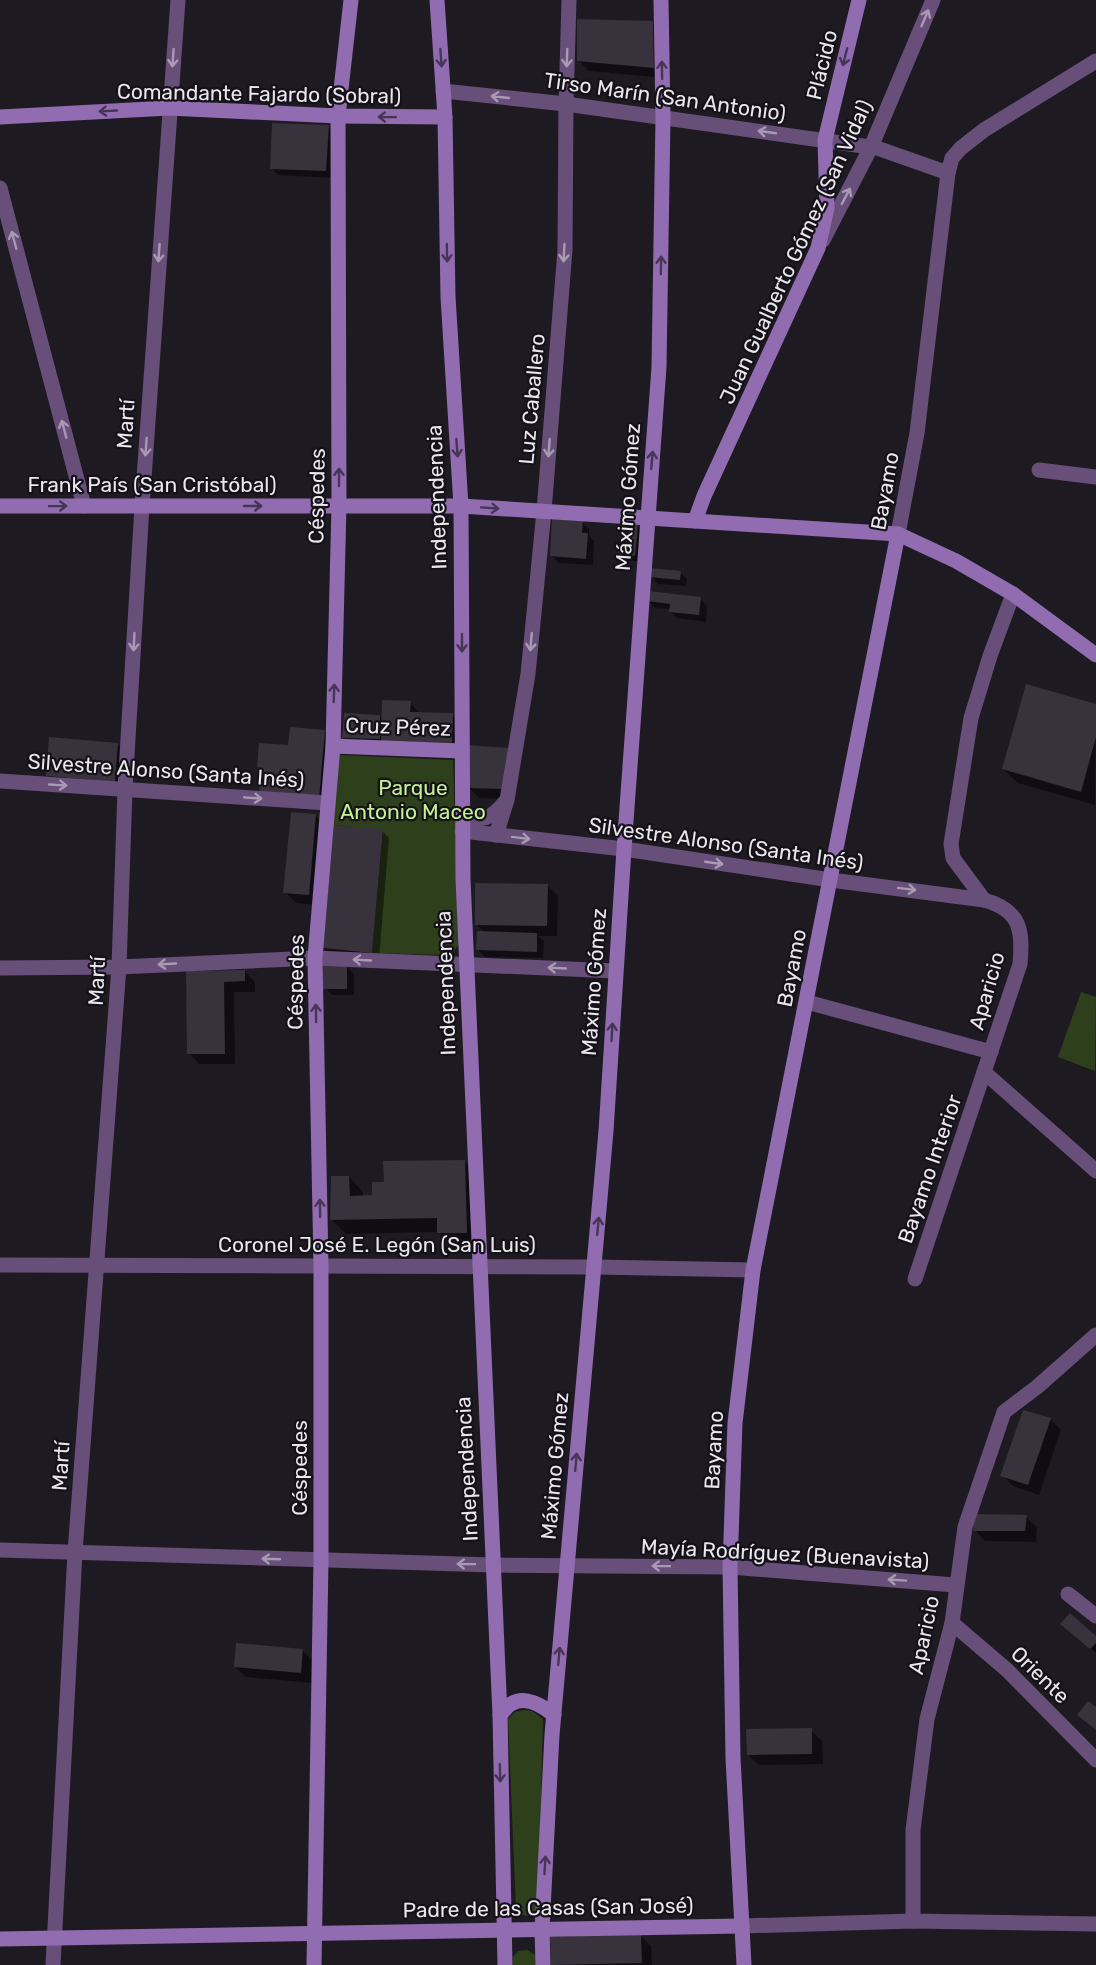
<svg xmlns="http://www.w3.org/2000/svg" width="1096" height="1965" viewBox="0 0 1096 1965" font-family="Rubik,sans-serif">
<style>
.green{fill:#2e401b}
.shadow{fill:#0007}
.building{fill:#37323b}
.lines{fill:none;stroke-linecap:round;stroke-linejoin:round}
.street{stroke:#674f7a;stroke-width:15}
.secondary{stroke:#926cb1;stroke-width:15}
.oneway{stroke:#a89ab3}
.oneway2{stroke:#473556}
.labels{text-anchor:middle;stroke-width:4.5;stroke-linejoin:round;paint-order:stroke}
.street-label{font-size:21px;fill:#e9e6ec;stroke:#151119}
.park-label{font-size:21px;fill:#c1f192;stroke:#151119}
</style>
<rect width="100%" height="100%" fill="#1e1a22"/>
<g class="green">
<polygon points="337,755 453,760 459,944 451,955 372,953 383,830 334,825"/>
<polygon points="1081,992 1096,997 1095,1071 1058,1057"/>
<path d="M524 1710 532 1711 543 1719 538 1908 532 1916C524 1916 520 1915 516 1908L508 1719 515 1712Z"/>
<polygon points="527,1950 537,1956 537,1965 513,1965 513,1957 518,1951"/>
</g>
<g class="shadow">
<polygon points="652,22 663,33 664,78 589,71 578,60"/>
<polygon points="328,127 335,134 333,178 278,175 271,168"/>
<polygon points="582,522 589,529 589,536 594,541 593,565 559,563 552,556"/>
<polygon points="637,526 644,533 641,562 627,560 620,554"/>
<polygon points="680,572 687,579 686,586 658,584 651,577"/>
<polygon points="700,599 707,606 706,622 677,618 670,611 671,609 655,608 649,601"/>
<polygon points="410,703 421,714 452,715 463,726 462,753 351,744 344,737 380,716 383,719"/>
<polygon points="1096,706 1095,805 1018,783 1003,769"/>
<polygon points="325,731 335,742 330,809 263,771 258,767 290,747"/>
<polygon points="117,744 128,755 125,792 58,787 47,776"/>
<polygon points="468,747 512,799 479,798 468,787"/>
<polygon points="315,815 326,826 319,905 296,903 285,892"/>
<polygon points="382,831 389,838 379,959 331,955 324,948"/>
<polygon points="547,885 558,896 557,936 538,936 544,941 543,958 485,957 478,950 485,933 476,924"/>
<polygon points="347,967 354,974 354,995 332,995 325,988"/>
<polygon points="245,971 255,982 255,992 234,992 235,1064 199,1064 189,1053 188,972"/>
<polygon points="464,1161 479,1176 480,1247 453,1247 439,1232 346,1234 331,1219 349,1177 363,1192 363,1197 374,1197 385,1184"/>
<polygon points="1050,1419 1061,1430 1039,1495 1013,1486 1002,1475"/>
<polygon points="1026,1517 1037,1527 1036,1542 985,1541 975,1530"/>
<polygon points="1069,1631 1096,1637 1096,1653"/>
<polygon points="303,1651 314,1662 312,1683 246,1677 235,1667"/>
<polygon points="811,1730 822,1741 823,1764 759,1765 748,1755"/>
<polygon points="640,1935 651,1946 652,1965 552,1965 551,1938"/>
</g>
<g class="building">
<polygon points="577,19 653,21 654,68 577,61"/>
<polygon points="272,123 329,125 326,171 270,169"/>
<polygon points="552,519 583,521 582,533 588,533 586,559 550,556"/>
<polygon points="622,523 638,525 635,556 618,554"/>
<polygon points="650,568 681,571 680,580 649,577"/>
<polygon points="648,591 701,597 699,615 669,612 670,604 647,601"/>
<polygon points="1026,684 1096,704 1096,737 1081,792 1002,769"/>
<polygon points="382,700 411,701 410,712 453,713 452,743 381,741"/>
<polygon points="344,713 380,715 380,739 342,738"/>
<polygon points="290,727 325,730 319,799 259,793 261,768 257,767 259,743 288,745"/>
<polygon points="49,737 118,743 115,782 46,776"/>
<polygon points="466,745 511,748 502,789 466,788"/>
<polygon points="291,812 316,814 309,895 283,893"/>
<polygon points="334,825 383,829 372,953 323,948"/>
<polygon points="475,883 548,884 547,926 475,925"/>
<polygon points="477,931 537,933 537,952 476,950"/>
<polygon points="347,965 347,989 323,989 323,966"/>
<polygon points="245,970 245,981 224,982 225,1054 187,1054 186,971"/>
<polygon points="465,1160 467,1233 437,1233 437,1218 330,1220 331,1176 349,1176 350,1196 372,1195 372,1182 384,1182 383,1161"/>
<polygon points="1023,1410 1051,1418 1028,1485 1000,1476"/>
<polygon points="975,1514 1027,1515 1025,1531 973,1531"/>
<polygon points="1070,1613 1096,1636 1096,1643 1090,1649 1060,1624"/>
<polygon points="236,1643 303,1649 301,1673 234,1667"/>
<polygon points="1088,1701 1096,1707 1096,1730 1077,1715"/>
<polygon points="812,1728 812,1754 747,1755 746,1729"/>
<polygon points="641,1934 642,1963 551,1965 550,1937"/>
</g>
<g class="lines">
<g class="street">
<polyline points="443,91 566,104 877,148 948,173"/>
<polyline points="0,188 84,506"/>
<polyline points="823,240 871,147 933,0"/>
<polyline points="1039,470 1096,477"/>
<polyline points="898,534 917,433 948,173 952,158 961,148 984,130 1096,61"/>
<polyline points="0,781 328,803"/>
<path d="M463 819C485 820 491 819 505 802"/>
<path d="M462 831 624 849 831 880 984 900C1021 910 1023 931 1020 964L915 1279"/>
<polyline points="496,835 507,800 528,674 544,511 565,250 566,104 569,0"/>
<polyline points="984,900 953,858 951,844 971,718 990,656 1013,594"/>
<polyline points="0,968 119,967 315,958 615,971"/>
<polyline points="807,1002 991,1052"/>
<polyline points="984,1072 1096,1171"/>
<polyline points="0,1265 595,1267 753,1270"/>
<polyline points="0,1550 493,1565 730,1567 955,1585"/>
<polyline points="1068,1594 1096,1616"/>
<polyline points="952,1623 1007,1670 1096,1760"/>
<polyline points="913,1921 913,1830 927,1719 952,1623 965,1527 1004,1412 1037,1387 1096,1335"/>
<polyline points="742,1926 913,1921 1096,1924"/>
<polyline points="53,1965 75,1552 119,967 125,789 142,506 178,0"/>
</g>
<g class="secondary">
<polyline points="437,0 445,117 448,297 461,506 463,879 500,1715 505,1965"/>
<polyline points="0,117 169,108 338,116 445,117"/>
<polyline points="0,506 461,506 898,534 956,561 1013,594 1096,655"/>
<polyline points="695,521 704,496 818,248 827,208 825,140 859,0"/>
<polyline points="333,746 462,751"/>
<path d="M500 1715C503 1712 507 1706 511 1704 525 1695 543 1706 554 1715"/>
<polyline points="0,1939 742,1926"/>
<polyline points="314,1965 321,1560 321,1266 315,958 333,746 339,506 338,116 351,0"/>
<polyline points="543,1965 542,1929 552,1735 606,1131 624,849 659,367 663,117 661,0"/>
<polyline points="744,1965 733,1758 730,1567 735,1423 753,1270 898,534"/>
</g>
</g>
<defs><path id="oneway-shaft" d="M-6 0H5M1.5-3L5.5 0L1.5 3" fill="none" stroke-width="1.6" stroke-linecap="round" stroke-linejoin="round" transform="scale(1.5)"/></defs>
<g class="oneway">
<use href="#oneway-shaft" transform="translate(925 18) rotate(-67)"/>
<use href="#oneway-shaft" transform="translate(173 58) rotate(94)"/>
<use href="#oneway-shaft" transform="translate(567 58) rotate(92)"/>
<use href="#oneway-shaft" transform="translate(500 97) rotate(-174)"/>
<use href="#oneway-shaft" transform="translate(767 132) rotate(-172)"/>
<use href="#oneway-shaft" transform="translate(846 196) rotate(-62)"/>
<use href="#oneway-shaft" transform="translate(14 240) rotate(-105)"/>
<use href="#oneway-shaft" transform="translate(159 253) rotate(94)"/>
<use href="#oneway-shaft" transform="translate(564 253) rotate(93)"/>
<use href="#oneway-shaft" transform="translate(64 429) rotate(-105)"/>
<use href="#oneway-shaft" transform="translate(146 447) rotate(94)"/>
<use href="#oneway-shaft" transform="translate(549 448) rotate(95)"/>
<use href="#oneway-shaft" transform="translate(134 642) rotate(93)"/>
<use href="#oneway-shaft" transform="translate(531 642) rotate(95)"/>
<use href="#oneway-shaft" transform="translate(58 785) rotate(3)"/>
<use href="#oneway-shaft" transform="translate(253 798) rotate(4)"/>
<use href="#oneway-shaft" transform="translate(521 838) rotate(7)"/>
<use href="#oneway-shaft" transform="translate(714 863) rotate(8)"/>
<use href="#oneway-shaft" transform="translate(907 889) rotate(7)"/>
<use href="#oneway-shaft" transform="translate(362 960) rotate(-177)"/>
<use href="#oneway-shaft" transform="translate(167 964) rotate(177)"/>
<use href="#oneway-shaft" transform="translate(557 968) rotate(-177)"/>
<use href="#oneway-shaft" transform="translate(271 1559) rotate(-178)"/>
<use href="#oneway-shaft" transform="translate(466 1564) rotate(-179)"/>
<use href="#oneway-shaft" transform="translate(661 1566) rotate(-179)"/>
<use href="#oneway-shaft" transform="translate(897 1580) rotate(-176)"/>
</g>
<g class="oneway2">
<use href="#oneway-shaft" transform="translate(845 57) rotate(104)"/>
<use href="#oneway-shaft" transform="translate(441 58) rotate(86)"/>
<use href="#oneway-shaft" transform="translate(662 70) rotate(-91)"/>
<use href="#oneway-shaft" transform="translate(108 111) rotate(177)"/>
<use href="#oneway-shaft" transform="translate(387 117) rotate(-179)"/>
<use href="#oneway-shaft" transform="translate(447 253) rotate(89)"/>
<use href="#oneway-shaft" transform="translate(661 265) rotate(-89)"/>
<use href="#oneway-shaft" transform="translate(457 448) rotate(86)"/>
<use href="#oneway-shaft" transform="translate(652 460) rotate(-85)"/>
<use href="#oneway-shaft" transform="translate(339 477) rotate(-90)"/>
<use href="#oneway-shaft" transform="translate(58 506) rotate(-1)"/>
<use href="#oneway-shaft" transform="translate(253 506)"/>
<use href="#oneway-shaft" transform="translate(490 508) rotate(4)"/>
<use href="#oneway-shaft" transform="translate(462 643) rotate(90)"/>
<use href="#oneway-shaft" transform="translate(334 693) rotate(-88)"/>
<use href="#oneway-shaft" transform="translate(316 1013) rotate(-91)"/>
<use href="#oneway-shaft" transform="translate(612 1032) rotate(-87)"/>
<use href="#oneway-shaft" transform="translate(320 1208) rotate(-91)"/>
<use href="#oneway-shaft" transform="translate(598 1226) rotate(-85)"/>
<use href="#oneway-shaft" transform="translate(576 1462) rotate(-85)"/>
<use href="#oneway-shaft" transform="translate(559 1656) rotate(-85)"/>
<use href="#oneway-shaft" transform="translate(500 1773) rotate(89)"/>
<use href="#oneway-shaft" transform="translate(545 1865) rotate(-87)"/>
</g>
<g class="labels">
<g class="street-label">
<text transform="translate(822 65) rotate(-76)" y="7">Plácido</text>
<text transform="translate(259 94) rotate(1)" y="7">Comandante Fajardo (Sobral)</text>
<text transform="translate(665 97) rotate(8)" y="7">Tirso Marín (San Antonio)</text>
<text transform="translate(796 252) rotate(-65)" y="7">Juan Gualberto Gómez (San Vidal)</text>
<text transform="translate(532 399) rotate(-85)" y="7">Luz Caballero</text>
<text transform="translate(126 424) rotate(-86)" y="7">Martí</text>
<text x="152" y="492">Frank País (San Cristóbal)</text>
<text transform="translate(885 491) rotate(-80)" y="7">Bayamo</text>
<text transform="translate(317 496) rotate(-89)" y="7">Céspedes</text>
<text transform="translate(437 497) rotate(-92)" y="7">Independencia</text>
<text transform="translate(628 497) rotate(-86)" y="7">Máximo Gómez</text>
<text transform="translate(398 727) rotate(2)" y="7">Cruz Pérez</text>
<text transform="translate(166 771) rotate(4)" y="7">Silvestre Alonso (Santa Inés)</text>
<text transform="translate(726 844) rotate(8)" y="7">Silvestre Alonso (Santa Inés)</text>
<text transform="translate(792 968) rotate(-79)" y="7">Bayamo</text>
<text transform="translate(97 981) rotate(-87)" y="7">Martí</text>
<text transform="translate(296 982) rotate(-89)" y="7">Céspedes</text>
<text transform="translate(594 982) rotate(-86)" y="7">Máximo Gómez</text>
<text transform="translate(446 983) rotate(-92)" y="7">Independencia</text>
<text transform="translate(987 991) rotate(-74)" y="7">Aparicio</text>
<text transform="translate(930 1169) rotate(-71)" y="7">Bayamo Interior</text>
<text x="377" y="1252">Coronel José E. Legón (San Luis)</text>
<text transform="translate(714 1450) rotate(-87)" y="7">Bayamo</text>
<text transform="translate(61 1466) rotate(-86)" y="7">Martí</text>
<text transform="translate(555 1466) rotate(-85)" y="7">Máximo Gómez</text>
<text transform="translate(300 1468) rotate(-90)" y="7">Céspedes</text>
<text transform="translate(467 1469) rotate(-93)" y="7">Independencia</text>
<text transform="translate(785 1554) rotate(3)" y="7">Mayía Rodríguez (Buenavista)</text>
<text transform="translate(924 1635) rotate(-78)" y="7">Aparicio</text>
<text transform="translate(1040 1675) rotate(44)" y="7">Oriente</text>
<text transform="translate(548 1908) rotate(-1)" y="7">Padre de las Casas (San José)</text>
</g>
<g class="park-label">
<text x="413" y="795">Parque<tspan x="413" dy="24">Antonio Maceo</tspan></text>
</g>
</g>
</svg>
